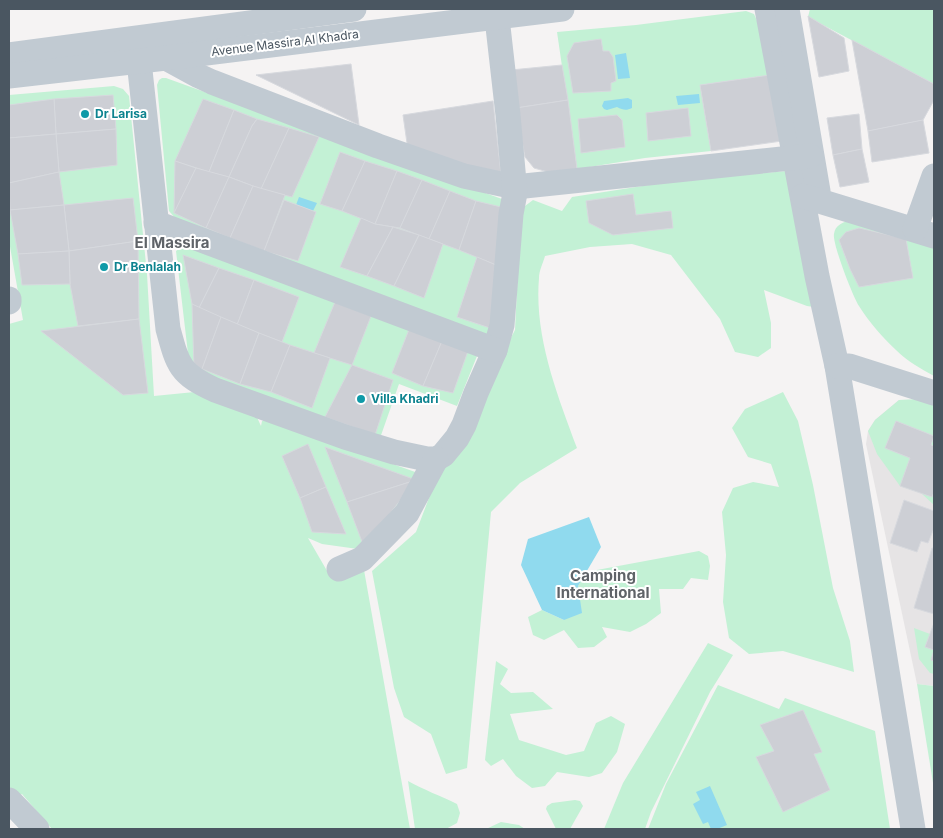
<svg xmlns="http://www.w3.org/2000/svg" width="943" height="838" viewBox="0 0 943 838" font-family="Inter,sans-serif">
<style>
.education{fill:#e6e4e5}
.green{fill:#c3f1d5}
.water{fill:#90daee}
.building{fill:#cdcfd5;stroke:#d7d9de}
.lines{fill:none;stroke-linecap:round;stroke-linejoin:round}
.minor{stroke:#c1cad2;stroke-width:25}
.culture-dot{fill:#0f9aa8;stroke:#fff;stroke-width:2}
.labels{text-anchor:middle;stroke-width:4;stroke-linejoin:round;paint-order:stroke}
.street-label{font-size:12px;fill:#4a5661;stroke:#fff}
.culture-label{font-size:12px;font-weight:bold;fill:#0d838f;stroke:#fff;text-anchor:start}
.quarter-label{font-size:15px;font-weight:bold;fill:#5f6368;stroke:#fff}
</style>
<rect width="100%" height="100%" fill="#f5f3f3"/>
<polygon class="education" points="899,400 934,405 934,686 917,684 866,444 868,431 875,420"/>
<g class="green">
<polygon points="810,9 934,9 934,84 808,17"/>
<polygon points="746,11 754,14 758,23 770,75 700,85 711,151 645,158 577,169 557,32 636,25"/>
<polygon points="162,78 166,78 502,199 491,341 176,219 169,211 157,85 159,80"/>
<polygon points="114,86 123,89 129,96 147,274 154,396 215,390 250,402 261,426 262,421 269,420 418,473 420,477 365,550 322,544 308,538 330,576 364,570 410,829 52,829 22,794 9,802 9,324 23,320 9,241 9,95"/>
<path d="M786 171 814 307 807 306 764 290 771 323V348L758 357 735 352 720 319 671 255 632 244 590 247 545 256C543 263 539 271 539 278 534 336 557 394 577 448L520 483 491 512 467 768 446 774 431 734 404 717 394 688 372 571 416 532 437 477 515 330 521 209 533 200 562 211 572 197 668 182Z"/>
<path d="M851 220 934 243V376C921 369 907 361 896 350 883 338 869 322 859 306 853 297 832 243 834 234 835 225 843 222 851 220Z"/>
<polygon points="191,245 479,351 457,406 399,384 379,441 219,384 189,362 176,251 181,247"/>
<polygon points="783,392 798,421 813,485 833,588 850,641 854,672 783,651 749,654 729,638 723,602 726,555 722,512 733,488 753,482 779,487 771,464 748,457 732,428 745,409"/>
<polygon points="918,399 934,405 934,505 921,493 900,486 877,454 868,431 875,420 899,400"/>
<polygon points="699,551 708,556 710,566 708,580 691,578 683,589 659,589 661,613 646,624 630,632 602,627 607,637 594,647 578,648 564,630 544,640 533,635 528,617 542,610 564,620 578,586 586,572"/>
<polygon points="934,623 934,674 930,673 919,659 914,628 930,634"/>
<polygon points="708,643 733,655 710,692 651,812 645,829 604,829 623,783"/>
<polygon points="496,661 508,669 500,684 511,693 533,692 553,709 510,714 519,740 566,755 584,751 596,723 611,716 625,724 617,752 602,773 589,777 557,772 545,786 532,788 516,776 503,759 491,766 485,760"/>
<polygon points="917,684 934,686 934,789"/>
<polygon points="718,685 779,709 785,698 875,731 890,829 648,829 666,784"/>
<path d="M408 781C424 790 441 796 457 804L460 813 457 823 446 829H415Z"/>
<polygon points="575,800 580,801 583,806 570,829 556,829 546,809 547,806 552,803"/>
<polygon points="501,822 519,825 525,829 486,829"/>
</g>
<g class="water">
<polygon points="626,53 630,78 618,79 615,55"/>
<polygon points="699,94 700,103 678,105 676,96"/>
<path d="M628 98 632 100V108C626 111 623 110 617 107L607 110 604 109 602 106 604 101Z"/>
<polygon points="299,197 317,203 313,211 296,205"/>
<polygon points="589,517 601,547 578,586 582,613 564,620 542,610 521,565 528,539"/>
<polygon points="710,786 727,825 717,829 711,829 708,822 703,824 693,804 700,800 696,792"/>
</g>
<g class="building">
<polygon points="808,16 844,38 849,71 819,77"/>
<polygon points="601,39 603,51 609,51 613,57 616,81 611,83 611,91 573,93 567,56 574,43"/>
<polygon points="852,40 934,84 934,100 923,120 868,131"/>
<polygon points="351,64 359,125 256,75"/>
<polygon points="562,65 568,100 516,108 511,70"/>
<polygon points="770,75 782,141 711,151 700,85"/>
<polygon points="113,95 116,129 56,134 54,99"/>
<polygon points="54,99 56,134 9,138 9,105"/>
<polygon points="203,99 234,110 209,172 175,161"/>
<polygon points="568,100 577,169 548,172 534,168 525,157 516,108"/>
<polygon points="493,101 501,175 408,150 403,115"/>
<polygon points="688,108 691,136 648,141 646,113"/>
<polygon points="234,110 257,119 252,126 229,177 209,172"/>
<polygon points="859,114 862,149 833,155 827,118"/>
<polygon points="617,115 622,120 625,147 581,153 578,119"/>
<polygon points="257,119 289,128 261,189 229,177 252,126"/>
<polygon points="923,120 929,153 872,162 868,131"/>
<polygon points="289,128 319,137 292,197 261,189"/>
<polygon points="116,129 117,165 59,172 56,134"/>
<polygon points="56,134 59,172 9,183 9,138"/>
<polygon points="862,149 869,182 840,187 833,155"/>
<polygon points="340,152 365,161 342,211 320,204"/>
<polygon points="175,161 196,168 174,213"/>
<polygon points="365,161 397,171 375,224 342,211"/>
<polygon points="196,168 229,177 206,228 174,213"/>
<polygon points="397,171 422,180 400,228 375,224"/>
<polygon points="59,172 64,205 10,210 9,183"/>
<polygon points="229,177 253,186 230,238 206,228"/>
<polygon points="422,180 450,191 429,239 400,228"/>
<polygon points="253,186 285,195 264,251 230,238"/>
<polygon points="450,191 476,201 459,250 429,239"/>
<polygon points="633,194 636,215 671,211 673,228 613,235 589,223 586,201"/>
<polygon points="133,198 138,241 69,251 64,205"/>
<polygon points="284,200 316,212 298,261 264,251"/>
<polygon points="476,201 501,207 496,265 459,250"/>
<polygon points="64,205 69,251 18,254 10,210"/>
<polygon points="361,218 375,224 393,227 367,276 340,267"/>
<polygon points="393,227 419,235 394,286 367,276"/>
<polygon points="859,228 906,239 913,278 859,287 850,269 839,240 846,232"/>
<polygon points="419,235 443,244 424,298 394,286"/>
<polygon points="138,241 139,319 78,326 70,284 69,251"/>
<polygon points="69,251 70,284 22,285 18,254"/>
<polygon points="183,255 219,268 199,308 192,304"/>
<polygon points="477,257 496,265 496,330 457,317"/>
<polygon points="219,268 254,280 237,325 199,308"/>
<polygon points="254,280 299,297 282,342 237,325"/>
<polygon points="335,302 371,316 352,365 314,353"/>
<polygon points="192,304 221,317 202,369 194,367"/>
<polygon points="221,317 259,333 240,384 202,369"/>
<polygon points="139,319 148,393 123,395 41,331"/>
<polygon points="410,327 442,341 423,386 392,373"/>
<polygon points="259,333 290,345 271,392 240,384"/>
<polygon points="442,341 468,351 453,393 423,386"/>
<polygon points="290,345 330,358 312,408 271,392"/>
<polygon points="352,365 393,380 375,435 325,417"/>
<polygon points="896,421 934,436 931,445 934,446 934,492 932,497 900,486 910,458 885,448"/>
<polygon points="308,444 326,487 300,498 282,456"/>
<polygon points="325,447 416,480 347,502"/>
<polygon points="416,480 364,547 347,502"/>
<polygon points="326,487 346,534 312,532 300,498"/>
<polygon points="904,500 934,511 934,528 928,543 921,541 917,552 890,543"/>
<polygon points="932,548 934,548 934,614 914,608"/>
<polygon points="934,623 934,661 931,660 934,650 925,647"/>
<polygon points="803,710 822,752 814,754 830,790 783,812 756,757 774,751 760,725"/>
</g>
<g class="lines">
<g class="minor">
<polyline points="767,9 817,276 837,366 913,829"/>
<polyline points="787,9 818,191"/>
<polyline points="9,55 354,9"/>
<polyline points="166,58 199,76 212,82 378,146 464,176 515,187 810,156"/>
<path d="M139 61 168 329C178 366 180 374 215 390L345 437 394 452 427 459H436L443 455 457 438 464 425 476 393 495 350 502 325 511 214 515 193 508 115 497 18"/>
<polyline points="9,76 166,58 562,9"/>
<polyline points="803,196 934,236"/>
<polyline points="156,223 495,350"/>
<polyline points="915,229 934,176"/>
<polyline points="9,299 9,302"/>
<polyline points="837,366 849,366 934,393"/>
<polyline points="339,569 362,559 407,513 436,459"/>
<polyline points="9,800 37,829"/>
</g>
</g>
<g class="culture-dot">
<circle cx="85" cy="114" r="5"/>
<circle cx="104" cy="267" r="5"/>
<circle cx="361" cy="399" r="5"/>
</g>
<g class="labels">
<g class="street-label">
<text transform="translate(285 43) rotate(-7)" y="4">Avenue Massira Al Khadra</text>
</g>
<g class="culture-label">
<text x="95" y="118">Dr Larisa</text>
<text x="114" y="271">Dr Benlalah</text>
<text x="371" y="403">Villa Khadri</text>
</g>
<g class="quarter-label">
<text x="172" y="248">El Massira</text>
<text x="603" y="581">Camping<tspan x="603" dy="17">International</tspan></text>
</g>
</g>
<rect width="943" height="838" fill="none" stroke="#4a5661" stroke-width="20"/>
</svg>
